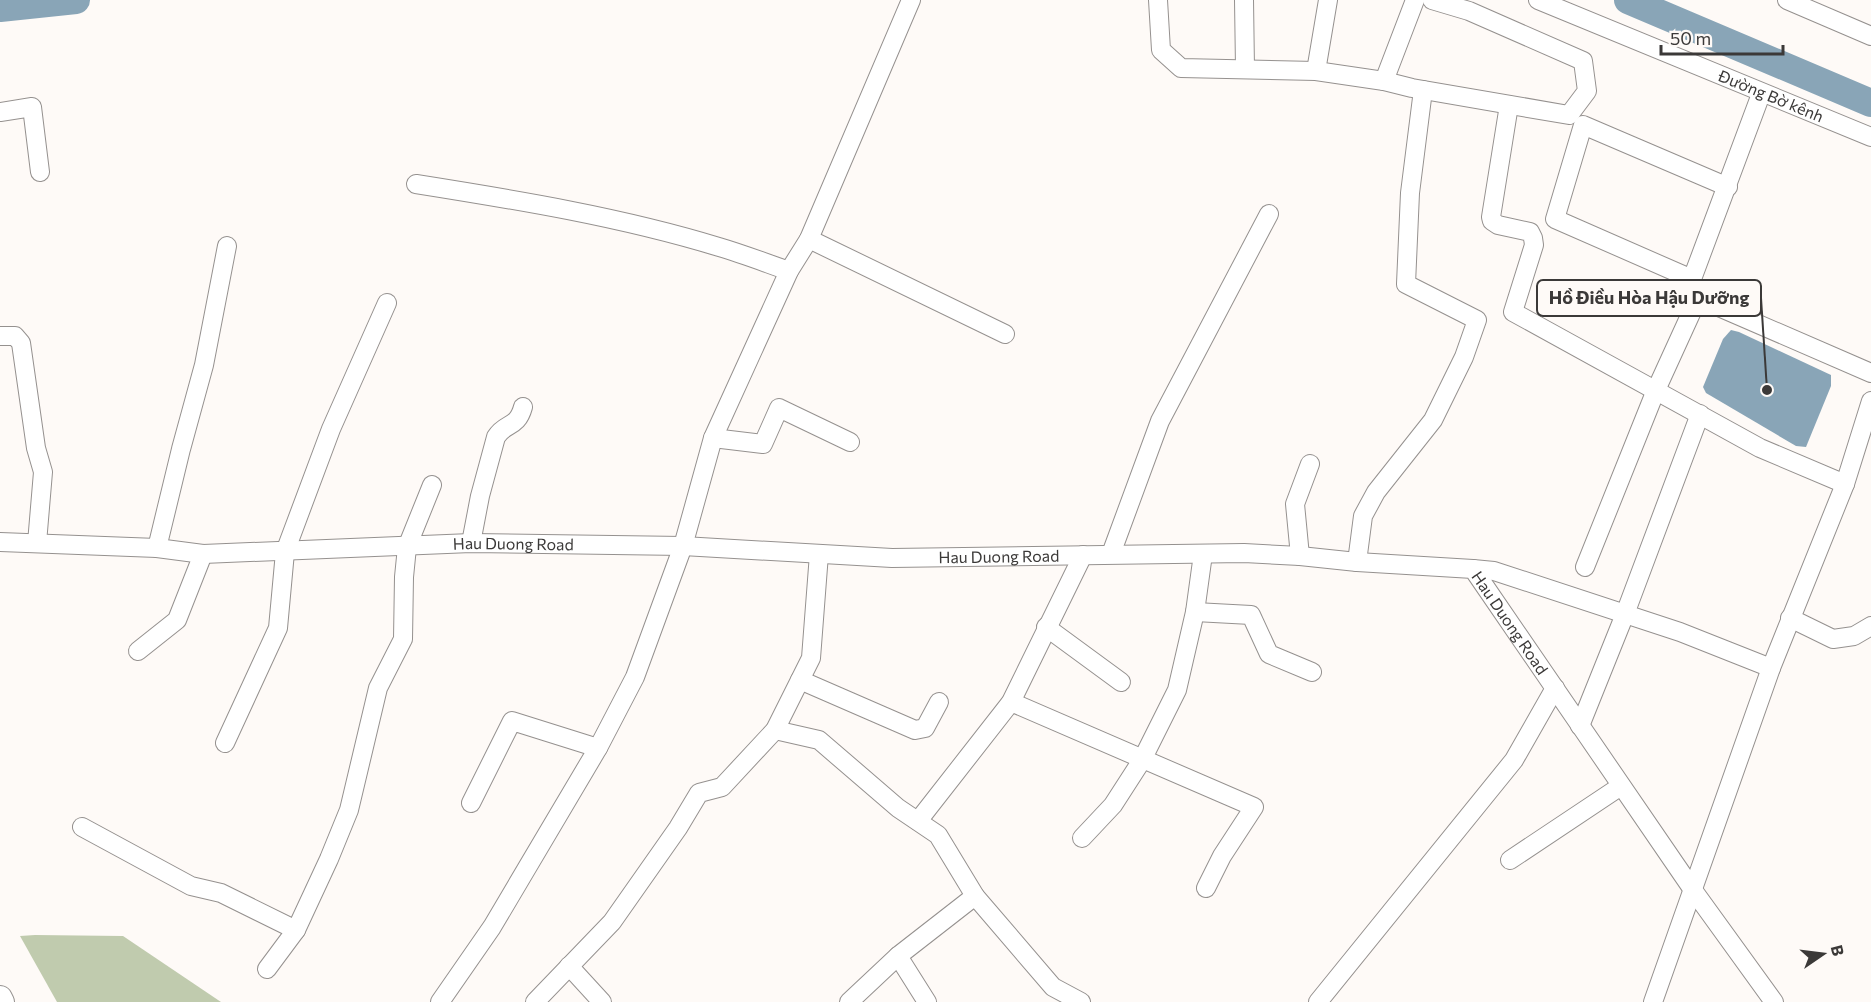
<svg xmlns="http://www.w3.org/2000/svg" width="1871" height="1002" viewBox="0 0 1871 1002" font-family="Commissioner,sans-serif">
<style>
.forest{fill:#c0cbae}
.water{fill:#89a5b7}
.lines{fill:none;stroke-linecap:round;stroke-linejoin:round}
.river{stroke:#89a5b7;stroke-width:28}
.minor-casing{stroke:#95918f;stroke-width:20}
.major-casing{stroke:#95918f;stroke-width:26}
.minor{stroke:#fff;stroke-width:18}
.major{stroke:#fff;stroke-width:24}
.labels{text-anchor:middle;stroke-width:6;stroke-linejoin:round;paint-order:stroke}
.street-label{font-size:16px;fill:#3b3938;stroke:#fefaf7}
.leader{fill:none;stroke:#3b3938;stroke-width:2}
.callout-dot{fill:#3b3938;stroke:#fefaf7;stroke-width:2}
.callout{fill:#fefaf7;stroke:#3b3938;stroke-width:2}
.callout-label{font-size:18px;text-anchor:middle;font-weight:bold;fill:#3b3938}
</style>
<rect width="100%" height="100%" fill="#fefaf7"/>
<polygon class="forest" points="35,935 123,936 221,1002 57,1002 20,936"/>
<polygon class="water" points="1731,330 1739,332 1831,375 1831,386 1806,447 1796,446 1706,393 1703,387 1723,339"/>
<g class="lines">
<g class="river">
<polyline points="1628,0 1871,103"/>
<polyline points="0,8 76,0"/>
</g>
<defs>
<g id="minor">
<polyline points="1158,0 1161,50 1181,68 1316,71 1384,81 1412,88 1569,115 1587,91 1583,61 1469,11 1432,0"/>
<polyline points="1244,0 1245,68"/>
<path id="s1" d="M1538 0 1871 137"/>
<polyline points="1787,0 1871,36"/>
<polyline points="1316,71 1328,0"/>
<polyline points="1384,81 1415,0"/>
<polyline points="1761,94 1692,279 1698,298 1871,373"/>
<polyline points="1509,105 1491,217 1492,221 1498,225 1530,232 1533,238 1534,245 1513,312 1760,448 1845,484"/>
<polyline points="0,112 32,107 40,172"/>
<path d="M416 184C517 200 621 217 719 247 743 254 766 263 789 271"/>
<polyline points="809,239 1005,334"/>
<polyline points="1692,279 1555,219 1583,125 1728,187"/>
<polyline points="0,336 15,336 21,343 36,448 43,472 37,543"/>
<polyline points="713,438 763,444 779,408 850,442"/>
<path id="s2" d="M0 542 157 548 203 554 471 543 683 546 892 558 1244 553 1300 556 1357 562 1473 569 1693 890 1774 1002"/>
<path d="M471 543 480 496 496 437C505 422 517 429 523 407"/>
<polyline points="157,548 181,449 204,365 227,246"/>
<polyline points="1111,554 1160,421 1269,214"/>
<polyline points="1300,556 1295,504 1310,464"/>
<polyline points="1357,562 1363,516 1376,492 1433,420 1464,357 1477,320 1406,284 1410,193 1423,90"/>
<polyline points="1585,567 1656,390 1698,298"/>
<polyline points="1473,569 1494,571 1680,632 1771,668"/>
<polyline points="1195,612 1251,615 1269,654 1312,672"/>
<polyline points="1790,618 1833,639 1854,636 1871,626"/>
<polyline points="1046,627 1121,682"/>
<polyline points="138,651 177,620 203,554"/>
<polyline points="800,680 915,730 925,728 939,702"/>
<polyline points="1011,702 1254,807 1222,856 1206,888"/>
<polyline points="1580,726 1625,614 1700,414"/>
<polyline points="775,730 819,740 898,808 938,835 975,896 1053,987 1081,1002"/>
<polyline points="225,743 278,628 285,552 331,429 387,303"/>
<polyline points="471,803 512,721 598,748"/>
<polyline points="918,821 1011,702 1083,555"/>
<polyline points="82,827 191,886 221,893 296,930"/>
<polyline points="1082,838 1113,805 1142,760 1177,690 1195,612 1203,554"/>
<polyline points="1510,860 1621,786"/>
<polyline points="898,956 927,1002"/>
<polyline points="569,966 602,1002"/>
<polyline points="267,969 296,930 329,859 349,810 378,688 403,639 404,577 407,547 432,485"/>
<polyline points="440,1002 492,927 598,748 635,677 683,546 713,438 789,271 809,239 911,0"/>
<polyline points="535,1002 612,922 678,828 699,793 722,787 775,730 811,658 819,554"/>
<polyline points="849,1002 898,956 975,896"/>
<polyline points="1318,1002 1514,760 1555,688"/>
<polyline points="1653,1002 1771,668 1845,484 1871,401"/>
</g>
<polyline id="major" points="0,998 2,1002"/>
</defs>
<use href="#minor" class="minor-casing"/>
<use href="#major" class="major-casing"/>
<use href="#minor" class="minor"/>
<use href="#major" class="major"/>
</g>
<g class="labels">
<g class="street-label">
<text dy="6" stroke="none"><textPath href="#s1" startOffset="252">Đường Bờ kênh</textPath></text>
<text dy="6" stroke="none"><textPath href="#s2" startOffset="514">Hau Duong Road</textPath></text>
<text dy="6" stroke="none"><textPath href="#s2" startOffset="1000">Hau Duong Road</textPath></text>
<text dy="6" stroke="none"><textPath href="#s2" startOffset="1540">Hau Duong Road</textPath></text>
</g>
</g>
<path class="leader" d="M1767 390L1761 298"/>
<circle class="callout-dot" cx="1767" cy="390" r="6"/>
<rect class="callout" x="1537" y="280" width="224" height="36" rx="6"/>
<g class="callout-label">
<text x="1649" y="304">Hồ Điều Hòa Hậu Dưỡng</text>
</g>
<g transform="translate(1823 954) rotate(76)" stroke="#fefaf7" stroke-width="4.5" paint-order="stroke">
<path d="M0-4.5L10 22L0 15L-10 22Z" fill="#3b3938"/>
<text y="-9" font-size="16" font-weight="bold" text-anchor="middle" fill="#3b3938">B</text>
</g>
<path d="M1661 45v9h122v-9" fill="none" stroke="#3b3938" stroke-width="3"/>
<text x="1670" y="45" font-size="18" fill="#3b3938" stroke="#fefaf7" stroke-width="4.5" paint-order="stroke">50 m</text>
</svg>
